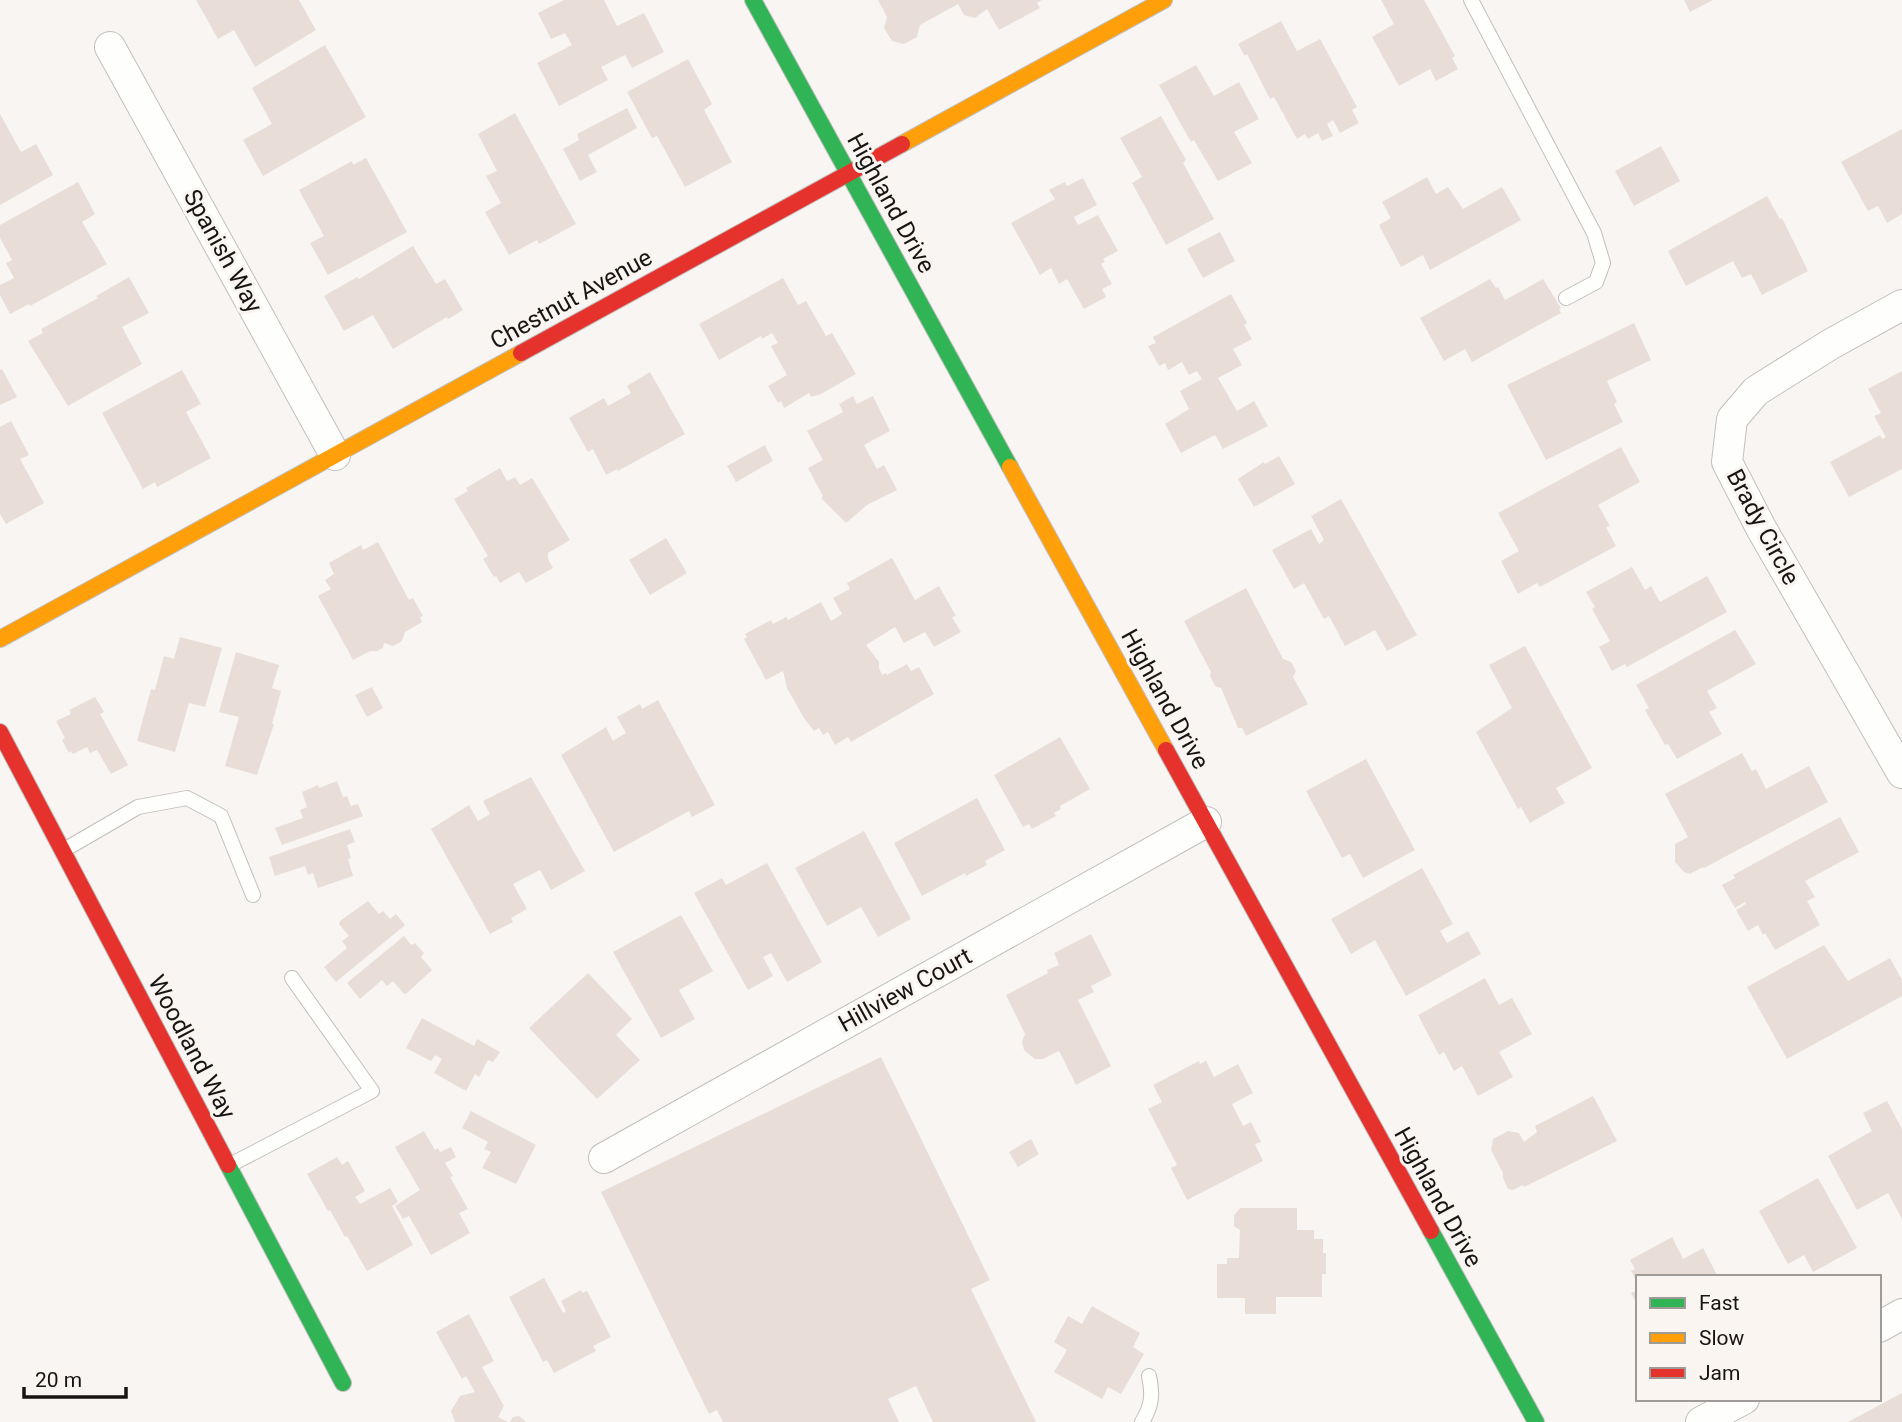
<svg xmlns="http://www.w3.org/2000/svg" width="1902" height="1422" viewBox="0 0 1902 1422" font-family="Roboto,sans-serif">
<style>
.building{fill:#e8ded7}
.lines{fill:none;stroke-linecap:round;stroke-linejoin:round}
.lane-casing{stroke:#c1bfbe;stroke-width:16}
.street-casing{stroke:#c1bfbe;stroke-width:32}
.fast-casing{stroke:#c1bfbe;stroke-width:18}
.slow-casing{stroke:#c1bfbe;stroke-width:18}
.jam-casing{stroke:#c1bfbe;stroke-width:18}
.lane{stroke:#fefefd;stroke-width:14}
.street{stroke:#fefefd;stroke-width:30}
.fast{stroke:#30b455;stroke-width:16}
.slow{stroke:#ff9f0a;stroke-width:16}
.jam{stroke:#e5322d;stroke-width:16}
.labels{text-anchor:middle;stroke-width:6;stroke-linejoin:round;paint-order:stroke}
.street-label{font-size:24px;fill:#171514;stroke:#faf5f1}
</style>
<rect width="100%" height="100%" fill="#f8f5f3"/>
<g class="building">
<polygon points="196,0 299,0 316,30 255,67 234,30 218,39"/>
<polygon points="564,0 604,0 617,26 644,13 664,52 632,68 625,55 601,67 608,80 559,106 537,63 572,45 565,33 551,39 538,13"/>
<polygon points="878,0 1042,0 1037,3 1040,8 999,30 987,9 975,18 964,15 958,4 920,25 917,37 904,44 892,41 884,28 887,17"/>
<polygon points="1381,0 1424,0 1455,56 1452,58 1458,69 1436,81 1430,69 1399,86 1372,37 1394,24"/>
<polygon points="1684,0 1713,0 1690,12"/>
<polygon points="1281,21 1297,51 1320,39 1357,107 1352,110 1359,123 1340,133 1333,120 1327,124 1333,136 1322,141 1318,133 1308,139 1305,134 1297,139 1274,97 1270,99 1247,54 1245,56 1238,44"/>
<polygon points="325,45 366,117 263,176 243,140 272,124 252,88"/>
<polygon points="688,59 712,104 704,110 732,162 685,187 657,136 652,138 627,92"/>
<polygon points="1196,65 1214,96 1239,82 1259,119 1234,132 1252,163 1218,181 1194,140 1191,142 1159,85"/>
<polygon points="627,108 637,128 588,155 597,172 580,181 563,149 579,140 577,134"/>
<polygon points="515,113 576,224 539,244 537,240 509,255 485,212 501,203 486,176 497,171 478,134"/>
<polygon points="0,114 21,152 36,144 53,175 0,205"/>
<polygon points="1161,116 1186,160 1183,163 1214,219 1166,245 1132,183 1142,177 1120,138"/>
<polygon points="1902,129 1902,214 1887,223 1878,206 1868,211 1841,162"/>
<polygon points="1661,146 1680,181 1634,206 1615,171"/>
<polygon points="366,158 407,232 328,275 310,243 324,236 299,190 352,161 353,165"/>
<polygon points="1427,177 1436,194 1448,187 1463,209 1502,187 1521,220 1430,270 1423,255 1401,267 1379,225 1391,218 1382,202"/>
<polygon points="1083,178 1097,205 1074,217 1078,225 1098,215 1118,251 1103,259 1105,262 1101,264 1112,284 1102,289 1106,297 1084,309 1067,279 1059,284 1051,268 1040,275 1011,223 1055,199 1049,190 1065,182 1067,186"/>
<polygon points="78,182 95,214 82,222 107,264 30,306 29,304 10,314 0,295 0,285 14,278 6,263 12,260 0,238 0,225"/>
<polygon points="1767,196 1780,219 1782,218 1808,271 1762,295 1751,274 1742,278 1733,261 1686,286 1668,251"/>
<polygon points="1220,232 1235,261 1203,278 1187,249"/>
<polygon points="413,246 436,284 445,279 463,310 448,319 447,317 393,349 373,315 344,331 324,296 357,277 359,279"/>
<polygon points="129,277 149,313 122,327 142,364 68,406 28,341 43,333 41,329 98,298 96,296"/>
<polygon points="783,278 798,305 806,301 826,336 832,333 856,374 821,394 811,397 809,393 784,408 781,401 778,403 768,386 787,375 771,346 778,343 772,333 762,339 761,336 719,360 699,324"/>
<polygon points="1490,279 1496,288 1498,287 1505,300 1543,279 1561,308 1559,309 1561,313 1472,362 1465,349 1444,361 1420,318"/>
<polygon points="1231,294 1247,323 1244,325 1252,339 1233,349 1242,365 1218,378 1237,411 1254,401 1268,426 1223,449 1215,435 1181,453 1165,424 1189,409 1180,391 1202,379 1197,371 1189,375 1182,362 1168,370 1165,363 1159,366 1148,346 1156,343 1153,337"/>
<polygon points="1634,323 1651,360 1607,381 1617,402 1614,404 1623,422 1546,460 1507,385"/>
<polygon points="2,369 17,397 0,405 0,370"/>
<polygon points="182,370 201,404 186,412 211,458 157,487 155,482 143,489 102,413"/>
<polygon points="1902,371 1902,469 1849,497 1830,462 1880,435 1882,439 1886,437 1874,416 1881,413 1868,389"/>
<polygon points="650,372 685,434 618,471 617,469 606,475 593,449 588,452 569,418 604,398 608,406 631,393 627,386"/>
<polygon points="853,396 857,404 873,396 890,431 864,445 877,469 884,465 897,490 867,505 846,523 821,498 823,496 808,468 823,460 807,431 843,412 839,404"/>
<polygon points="11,421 29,455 20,459 44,503 6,524 0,514 0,427"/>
<polygon points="765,445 773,461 736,482 727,466"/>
<polygon points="1621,447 1640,482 1598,505 1610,526 1606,527 1616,546 1540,587 1537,583 1518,594 1501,561 1519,551 1498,513"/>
<polygon points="1279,456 1295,484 1254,507 1238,479 1264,462 1265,464"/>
<polygon points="500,468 507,481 515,477 520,485 532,478 570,540 548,553 548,559 553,568 526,583 519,572 500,583 496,576 494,577 483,559 488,556 454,499 468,491 466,488"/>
<polygon points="1341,499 1417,635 1387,651 1375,630 1345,646 1329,616 1324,619 1304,583 1294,589 1272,550 1311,529 1319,544 1324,540 1311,516"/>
<polygon points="666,538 687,573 650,595 629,560"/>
<polygon points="378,542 409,600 413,598 423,616 420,617 422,622 405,632 402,641 393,646 384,643 383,648 377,651 370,651 353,660 318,596 331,589 325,580 334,574 329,563 361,545 363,550"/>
<polygon points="892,558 915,600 939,586 956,616 952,617 961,632 934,647 925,632 904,643 895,627 866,645 879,662 879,668 882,675 886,673 887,675 907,664 911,671 919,667 934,694 851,742 848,737 835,745 828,732 823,735 819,728 814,731 804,718 787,688 783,671 766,680 744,639 747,637 745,634 771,620 773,624 786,617 788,620 821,602 831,621 842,614 833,598 850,589 847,583"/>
<polygon points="1632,567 1645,590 1651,586 1660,602 1707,576 1727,612 1627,667 1625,664 1612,671 1599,647 1610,641 1592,609 1595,607 1586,592"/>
<polygon points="1246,588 1283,659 1291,662 1296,671 1293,677 1308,704 1246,736 1242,728 1238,728 1221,688 1215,686 1210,676 1211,672 1184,621"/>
<polygon points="1735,630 1756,664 1707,691 1717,708 1709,712 1722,734 1677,759 1668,744 1665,745 1645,710 1649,708 1636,685"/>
<polygon points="180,637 222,648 205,707 189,703 175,752 137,741 151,689 155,690 164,656 174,659"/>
<polygon points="1525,646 1592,768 1556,788 1565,803 1530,823 1521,807 1518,809 1476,732 1512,708 1489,665"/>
<polygon points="236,652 279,665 272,688 281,691 272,724 274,724 257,775 225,766 239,717 219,712"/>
<polygon points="372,687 383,708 367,717 355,695"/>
<polygon points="95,697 104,712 100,714 128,765 111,774 97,750 90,753 87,747 73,754 71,751 69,753 62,740 65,738 56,721 71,714 69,710"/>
<polygon points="658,700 715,805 692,817 689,811 614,852 561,755 606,727 613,741 626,733 617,717 640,704 642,709"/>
<polygon points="1060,737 1090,789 1060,806 1061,809 1054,813 1056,816 1032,829 1029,824 1023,827 994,775"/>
<polygon points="1742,753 1752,771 1756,769 1766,789 1809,766 1828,802 1704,868 1703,867 1690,874 1684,872 1675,862 1675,844 1688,837 1665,794"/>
<polygon points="1366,759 1415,850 1363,878 1350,854 1342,858 1306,791"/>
<polygon points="531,777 585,871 551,890 540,870 513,884 527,909 511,918 513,922 490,934 431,829 469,805 478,821 490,814 483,801"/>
<polygon points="337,781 343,797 347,796 351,806 358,804 363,816 282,845 275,828 303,818 300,810 307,807 302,792 318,785 319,788"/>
<polygon points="977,798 1005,850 985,861 987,865 966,876 965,873 922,896 894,843"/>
<polygon points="1840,817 1859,852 1805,881 1815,897 1807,901 1820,925 1775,950 1765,933 1763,935 1758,925 1748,931 1736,910 1746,904 1745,902 1735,908 1722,885 1735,878 1733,875"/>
<polygon points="350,829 355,842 347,845 351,858 348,859 353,876 318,888 313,873 308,875 305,866 275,876 269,857"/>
<polygon points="864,831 911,919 878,937 861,907 827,926 795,868"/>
<polygon points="767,863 822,962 787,982 771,953 763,957 773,976 748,990 694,893 722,878 726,885"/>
<polygon points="1422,868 1453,924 1440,931 1447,943 1468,931 1481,954 1406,996 1375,940 1351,954 1331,919"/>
<polygon points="368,901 379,914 383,911 390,919 396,914 405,925 336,982 324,967 347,948 342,941 349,936 339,924 340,921"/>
<polygon points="681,915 713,971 679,990 695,1019 661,1038 613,952"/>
<polygon points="1091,934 1112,975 1091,986 1094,992 1078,1000 1111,1066 1076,1085 1059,1051 1043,1059 1035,1059 1024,1050 1022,1042 1025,1034 1006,995 1048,973 1047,970 1059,965 1054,953"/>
<polygon points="404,936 411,945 415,943 424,953 421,957 432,970 407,993 404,994 393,981 387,986 382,980 360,999 347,983"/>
<polygon points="1824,945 1848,981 1890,958 1902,980 1902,996 1787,1059 1747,987"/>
<polygon points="588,973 632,1019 616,1035 640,1060 597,1099 529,1028"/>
<polygon points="1485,978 1499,1005 1512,998 1532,1034 1499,1052 1513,1077 1478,1096 1462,1066 1454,1071 1444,1052 1439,1055 1418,1015"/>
<polygon points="422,1018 474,1046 477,1039 500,1052 493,1062 488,1060 479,1077 475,1074 466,1091 434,1073 442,1059 435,1055 431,1061 406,1048"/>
<polygon points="881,1057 990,1280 971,1289 1036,1422 933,1422 916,1386 888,1399 899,1422 723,1422 717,1410 709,1414 601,1192"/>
<polygon points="1199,1061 1200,1064 1206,1061 1214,1077 1238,1064 1253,1093 1232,1104 1243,1126 1251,1122 1261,1142 1255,1144 1263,1161 1187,1200 1171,1168 1177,1165 1148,1109 1162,1102 1153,1085"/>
<polygon points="1593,1096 1617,1141 1524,1187 1523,1185 1513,1190 1508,1189 1503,1178 1503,1173 1491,1150 1493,1139 1508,1131 1519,1133 1524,1142 1537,1132 1535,1126"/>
<polygon points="1887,1101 1902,1129 1902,1219 1888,1193 1857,1210 1828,1156 1872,1131 1863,1113"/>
<polygon points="471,1111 536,1145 516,1184 482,1168 491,1152 484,1149 488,1142 462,1128"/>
<polygon points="424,1131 435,1150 438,1148 440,1152 451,1147 456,1157 445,1163 453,1176 450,1177 468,1209 459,1213 470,1233 431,1255 409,1216 403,1219 395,1206 420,1190 395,1147"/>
<polygon points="1031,1139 1039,1154 1018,1167 1009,1152"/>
<polygon points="337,1157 342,1165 348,1161 365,1191 355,1197 360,1204 390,1188 398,1202 392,1206 413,1245 367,1271 347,1236 345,1237 330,1210 328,1211 307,1174"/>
<polygon points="1818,1178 1857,1248 1813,1272 1804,1255 1788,1264 1759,1211"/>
<polygon points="1240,1208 1297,1208 1297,1230 1314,1230 1314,1239 1323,1239 1323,1253 1326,1253 1326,1274 1322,1274 1322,1297 1276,1297 1276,1314 1245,1314 1245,1298 1217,1298 1217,1264 1227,1264 1227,1258 1239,1258 1240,1230 1234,1226 1234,1215"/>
<polygon points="1672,1237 1683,1259 1703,1248 1718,1277 1638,1277 1638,1284 1631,1271 1635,1269 1630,1260"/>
<polygon points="544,1278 563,1313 566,1311 561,1301 581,1290 582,1293 587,1291 611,1337 593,1346 596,1351 554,1373 547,1360 543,1362 509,1297"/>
<polygon points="1638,1290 1638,1306 1631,1293"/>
<polygon points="1092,1306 1140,1333 1133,1347 1144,1354 1121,1394 1108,1387 1102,1399 1054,1372 1067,1350 1054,1342 1068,1316 1082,1324"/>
<polygon points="469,1314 494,1361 482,1367 504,1406 498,1417 508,1422 455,1422 451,1411 460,1396 475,1392 466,1376 462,1379 436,1332"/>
<polygon points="1902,1393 1902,1422 1848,1422"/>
<polygon points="519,1416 526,1422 510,1422 513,1417"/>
</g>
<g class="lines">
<defs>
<g id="lane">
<polyline points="1471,0 1594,233 1603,263 1596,282 1566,298"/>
<polyline points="64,850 138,807 187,798 221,816 253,895"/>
<polyline points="230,1165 372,1091 292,978"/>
<path d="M1142 1422C1152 1406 1153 1394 1149 1376"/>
</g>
<g id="street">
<polyline points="110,47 335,455"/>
<polyline points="1902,305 1831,344 1756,391 1732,419 1727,462 1761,528 1902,773"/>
<polyline points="604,1158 1206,822"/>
<polyline points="1879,1327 1902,1314"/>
<polyline points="1701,1422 1744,1399"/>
</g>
<g id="fast">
<polyline points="753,0 1010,467"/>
<polyline points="228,1165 343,1383"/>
<polyline points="1431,1231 1536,1422"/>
</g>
<g id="slow">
<polyline points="902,144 1164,0"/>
<polyline points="1010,467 1166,750"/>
<polyline points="0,639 521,353"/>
</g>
<g id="jam">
<polyline points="521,353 902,144"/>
<polyline points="0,732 228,1165"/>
<polyline points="1166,750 1431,1231"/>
</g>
</defs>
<use href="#lane" class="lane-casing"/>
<use href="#street" class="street-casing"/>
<use href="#fast" class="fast-casing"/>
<use href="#slow" class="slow-casing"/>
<use href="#jam" class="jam-casing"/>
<use href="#lane" class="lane"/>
<use href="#street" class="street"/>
<use href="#fast" class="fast"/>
<use href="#slow" class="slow"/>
<use href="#jam" class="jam"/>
</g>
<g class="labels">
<g class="street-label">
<text transform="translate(891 203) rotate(61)" y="8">Highland Drive</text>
<text transform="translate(223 251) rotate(61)" y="8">Spanish Way</text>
<text transform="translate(571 299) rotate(-29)" y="8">Chestnut Avenue</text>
<text transform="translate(1763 527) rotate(62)" y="8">Brady Circle</text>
<text transform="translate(1165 699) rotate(61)" y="8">Highland Drive</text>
<text transform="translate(905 990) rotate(-29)" y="8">Hillview Court</text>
<text transform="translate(192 1047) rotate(62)" y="8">Woodland Way</text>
<text transform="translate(1438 1197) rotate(61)" y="8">Highland Drive</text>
</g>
</g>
<rect x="1636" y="1275" width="245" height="126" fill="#faf5f1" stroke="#9f9b99" stroke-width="2"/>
<rect x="1650" y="1298" width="35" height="10" fill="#30b455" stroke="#9f9b99" stroke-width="2"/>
<text x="1699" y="1310" font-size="21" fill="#171514">Fast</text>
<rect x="1650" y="1333" width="35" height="10" fill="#ff9f0a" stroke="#9f9b99" stroke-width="2"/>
<text x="1699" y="1345" font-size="21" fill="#171514">Slow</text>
<rect x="1650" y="1368" width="35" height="10" fill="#e5322d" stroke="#9f9b99" stroke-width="2"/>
<text x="1699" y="1380" font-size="21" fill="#171514">Jam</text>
<path d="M24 1387v10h102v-10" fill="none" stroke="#171514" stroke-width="3.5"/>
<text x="35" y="1387" font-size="21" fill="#171514" stroke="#faf5f1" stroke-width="5" paint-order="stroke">20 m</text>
</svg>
